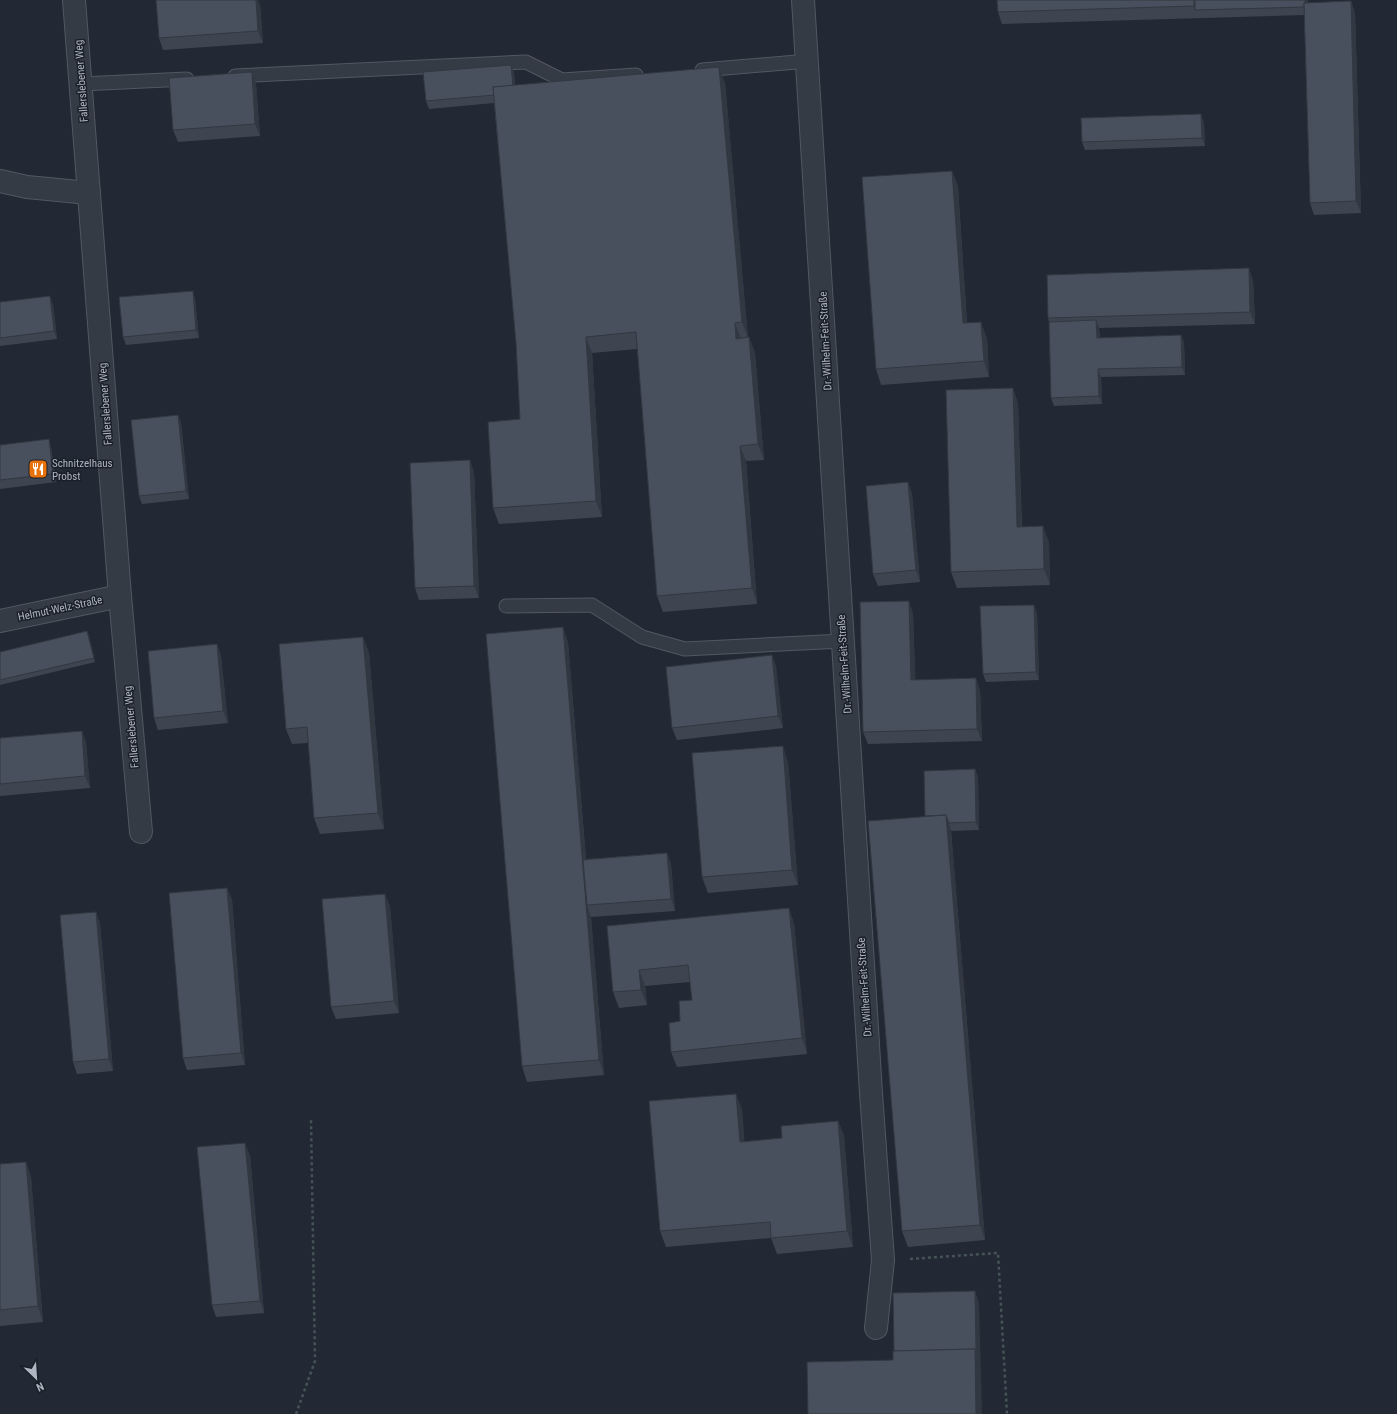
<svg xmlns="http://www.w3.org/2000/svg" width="1397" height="1414" viewBox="0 0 1397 1414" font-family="'Roboto Condensed',sans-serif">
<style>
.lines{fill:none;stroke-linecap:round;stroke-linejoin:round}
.service-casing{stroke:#525862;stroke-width:15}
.minor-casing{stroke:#525862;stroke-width:24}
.path{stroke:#455356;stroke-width:2.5;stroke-dasharray:3 3;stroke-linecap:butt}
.service{stroke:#353b45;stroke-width:13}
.minor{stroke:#353b45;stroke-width:22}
.wall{fill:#3e4550}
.shaded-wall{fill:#323841}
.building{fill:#48505d;stroke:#323841}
.labels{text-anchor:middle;stroke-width:3;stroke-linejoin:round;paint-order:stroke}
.street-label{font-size:11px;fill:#afb5c1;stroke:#1a2029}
.poi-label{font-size:11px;fill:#afb5c1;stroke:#1a2029;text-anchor:start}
</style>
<rect width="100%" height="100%" fill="#222934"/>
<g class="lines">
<defs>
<g id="service">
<polyline points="702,70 808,61"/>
<polyline points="235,76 526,62 562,80 636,75"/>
<polyline points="81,84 187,79"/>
<polyline points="506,606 592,605 642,637 685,649 843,641"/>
</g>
<g id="minor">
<polyline points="74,0 120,596 141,832"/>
<polyline points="803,0 871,1093 883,1260 876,1328"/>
<polyline points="0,181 27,187 89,193"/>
<polyline points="0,621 120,596"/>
</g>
</defs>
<use href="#service" class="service-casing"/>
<use href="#minor" class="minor-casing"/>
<g class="path">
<polyline points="910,1259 998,1253 1007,1414"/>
<polyline points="296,1414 315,1361 311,1120"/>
</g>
<use href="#service" class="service"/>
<use href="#minor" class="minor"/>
</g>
<g class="wall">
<polygon points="997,0 1308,0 1308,3 1351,1 1355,13 1361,213 1314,215 1310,203 1304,15 1002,24 998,12"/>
<polygon points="260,5 263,43 163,50 159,38"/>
<polygon points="511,65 514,73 515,85 725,83 748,338 749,337 755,353 764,460 746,461 757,604 663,612 657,596 637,349 592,353 602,517 499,524 493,508 520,419 516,343 494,103 429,109 426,101"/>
<polygon points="256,84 260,136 178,142 173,130"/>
<polygon points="1204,122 1205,146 1085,150 1082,142"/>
<polygon points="952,171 958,187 967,323 987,338 989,377 881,385 876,369"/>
<polygon points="1253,280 1255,324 1099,328 1100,338 1181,335 1184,343 1185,375 1101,377 1102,404 1054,406 1051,398 1049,322 1048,318"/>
<polygon points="193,291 195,299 199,338 126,345 123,337"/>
<polygon points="0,302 53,304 57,339 0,346"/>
<polygon points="1013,388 1018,404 1022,527 1049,542 1050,585 957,588 951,572"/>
<polygon points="178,415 181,423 189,499 142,504 139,496"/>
<polygon points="0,445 51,447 56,482 0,489"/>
<polygon points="474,472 479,598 419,600 415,588"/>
<polygon points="908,482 912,494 920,582 878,586 873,574"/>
<polygon points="913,613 915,680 980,690 982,741 868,744 863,732"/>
<polygon points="1037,613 1039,680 986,682 983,674"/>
<polygon points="563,627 568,643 586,859 667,853 671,865 675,911 591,917 604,1075 527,1082 522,1066"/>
<polygon points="87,631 95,662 0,685 0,652"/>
<polygon points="363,637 369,653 384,829 320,834 314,818 308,743 292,744 286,729"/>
<polygon points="217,644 221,656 228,723 158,730 154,718"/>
<polygon points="772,655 776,667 783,728 677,740 672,728"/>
<polygon points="82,731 86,743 90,788 0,796 0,738"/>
<polygon points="788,762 798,885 708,893 702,877"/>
<polygon points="975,769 978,777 979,830 951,831 985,1240 908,1247 902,1231 925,816"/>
<polygon points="227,888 232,900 245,1065 187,1070 183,1058"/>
<polygon points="390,906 399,1013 336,1019 331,1007"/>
<polygon points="789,908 794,924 807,1054 677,1067 671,1052 692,1000 690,982 645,986 647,1005 619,1008 613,992 607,926"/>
<polygon points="96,912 100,924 113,1071 77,1074 73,1062"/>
<polygon points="742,1109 744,1142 782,1138 838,1121 844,1136 853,1247 777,1254 771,1238 666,1247 660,1231"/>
<polygon points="250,1155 264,1313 216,1317 212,1305"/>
<polygon points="26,1162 31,1177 43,1322 0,1326 0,1164"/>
</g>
<g class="shaded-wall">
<polygon points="256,0 258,0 260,5 263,43 258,31"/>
<polygon points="1194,0 1198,0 1195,10 1194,6"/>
<polygon points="1305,0 1308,0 1308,15 1305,7"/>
<polygon points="1351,1 1355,13 1361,213 1356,201"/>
<polygon points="511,65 514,73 516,101 513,93"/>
<polygon points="719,67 725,83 748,338 742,322"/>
<polygon points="252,72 256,84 260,136 255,124"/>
<polygon points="1201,114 1204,122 1205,146 1202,138"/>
<polygon points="952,171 958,187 968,339 963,323"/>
<polygon points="1249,268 1253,280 1255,324 1250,312"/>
<polygon points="193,291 195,299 199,338 196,330"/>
<polygon points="50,296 53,304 57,339 54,331"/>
<polygon points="1096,320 1099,328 1100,346 1097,338"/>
<polygon points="981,322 987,338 989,377 984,361"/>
<polygon points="735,323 741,339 736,339"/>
<polygon points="1181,335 1184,343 1185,375 1182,367"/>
<polygon points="586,337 592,353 602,517 596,501"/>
<polygon points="749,337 755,353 764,460 758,444"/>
<polygon points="1098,369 1101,377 1102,404 1099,396"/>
<polygon points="1013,388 1018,404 1022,542 1017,527"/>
<polygon points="178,415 181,423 189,499 186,491"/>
<polygon points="49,439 51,447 56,482 53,474"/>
<polygon points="740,446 746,461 757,604 752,588"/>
<polygon points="470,460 474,472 479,598 474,586"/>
<polygon points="908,482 912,494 920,582 916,570"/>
<polygon points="1043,526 1049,542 1050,585 1044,569"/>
<polygon points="909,601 913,613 916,692 911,680"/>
<polygon points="1034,605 1037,613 1039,680 1036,672"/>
<polygon points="563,627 568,643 590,905 587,905 591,917 604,1075 599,1060"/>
<polygon points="87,631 89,635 95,662 94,658"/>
<polygon points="363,637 369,653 384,829 378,813"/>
<polygon points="217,644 221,656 228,723 223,711"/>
<polygon points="772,655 776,667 783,728 778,716"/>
<polygon points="976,678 980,690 982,741 977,729"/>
<polygon points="82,731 86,743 90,788 85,776"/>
<polygon points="783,746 788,762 798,885 792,870"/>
<polygon points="975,769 978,777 979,830 976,822"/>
<polygon points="946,815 951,830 985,1240 980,1225"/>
<polygon points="667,853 671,865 675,911 671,899"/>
<polygon points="227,888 232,900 245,1065 241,1053"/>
<polygon points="385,894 390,906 399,1013 394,1001"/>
<polygon points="789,908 794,924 807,1054 802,1038"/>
<polygon points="96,912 100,924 113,1071 109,1059"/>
<polygon points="639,970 645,986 647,1005 641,990"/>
<polygon points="736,1094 742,1109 746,1158 740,1142"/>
<polygon points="838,1121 844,1136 853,1247 847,1231"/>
<polygon points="245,1143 250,1155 264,1313 260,1301"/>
<polygon points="26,1162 31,1177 43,1322 38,1306"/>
<polygon points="975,1291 979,1303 982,1414 976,1414 975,1349"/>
</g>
<g class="building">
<polygon points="156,0 256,0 258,31 159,38"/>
<polygon points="997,0 1194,0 1194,6 998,12"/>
<polygon points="1195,0 1305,0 1305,3 1304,3 1304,7 1195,10"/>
<polygon points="1351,1 1356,201 1310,203 1304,3"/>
<polygon points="511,65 513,86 493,87 494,95 426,101 423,72"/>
<polygon points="719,67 742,322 735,323 736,339 749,337 758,444 740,446 752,588 657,596 636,332 586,337 596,501 493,508 488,422 520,419 516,343 493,87"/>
<polygon points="252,72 255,124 173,130 169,78"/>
<polygon points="1201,114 1202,138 1082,142 1081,118"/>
<polygon points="952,171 963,323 981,322 984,361 876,369 862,177"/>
<polygon points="1249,268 1250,312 1048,318 1047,275"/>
<polygon points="193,291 196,330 123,337 119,297"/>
<polygon points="50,296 54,331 0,338 0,302"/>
<polygon points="1096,320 1097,338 1181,335 1182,367 1098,369 1099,396 1051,398 1049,322"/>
<polygon points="1013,388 1017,527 1043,526 1044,569 951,572 946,390"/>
<polygon points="178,415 186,491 139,496 131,420"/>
<polygon points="49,439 53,474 0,480 0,445"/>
<polygon points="470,460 474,586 415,588 410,463"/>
<polygon points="908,482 916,570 873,574 866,486"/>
<polygon points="909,601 911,680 976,678 977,729 863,732 860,602"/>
<polygon points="1034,605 1036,672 983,674 980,606"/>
<polygon points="563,627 599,1060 522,1066 486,634"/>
<polygon points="87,631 94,658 0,680 0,652"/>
<polygon points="363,637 378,813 314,818 307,727 286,729 279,644"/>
<polygon points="217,644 223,711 154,718 148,651"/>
<polygon points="772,655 778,716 672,728 666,667"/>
<polygon points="82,731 85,776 0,784 0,738"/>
<polygon points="783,746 792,870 702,877 692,753"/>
<polygon points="975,769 976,822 949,823 946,815 925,816 924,771"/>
<polygon points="946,815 980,1225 902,1231 868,821"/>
<polygon points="667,853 671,899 587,905 583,860"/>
<polygon points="227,888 241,1053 183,1058 169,893"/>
<polygon points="385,894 394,1001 331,1007 322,899"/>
<polygon points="789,908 802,1038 671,1052 669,1023 680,1021 679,1001 692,1000 688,965 639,970 641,990 613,992 607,926"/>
<polygon points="96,912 109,1059 73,1062 60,915"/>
<polygon points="736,1094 740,1142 782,1138 781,1126 838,1121 847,1231 771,1238 770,1222 660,1231 649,1101"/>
<polygon points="245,1143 260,1301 212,1305 197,1147"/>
<polygon points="26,1162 38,1306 0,1310 0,1164"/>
<polygon points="975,1291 976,1353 975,1349 894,1351 893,1293"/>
<polygon points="975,1349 976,1414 808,1414 807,1362 893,1360 893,1351"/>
</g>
<defs>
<symbol id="restaurant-square" viewBox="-11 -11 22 22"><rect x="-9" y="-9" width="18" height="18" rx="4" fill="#e8710a" stroke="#1a2029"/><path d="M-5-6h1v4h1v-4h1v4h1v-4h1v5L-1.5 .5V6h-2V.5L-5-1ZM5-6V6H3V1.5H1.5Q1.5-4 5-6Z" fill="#fff"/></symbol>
</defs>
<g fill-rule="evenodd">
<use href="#restaurant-square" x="27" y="458" width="22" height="22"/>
</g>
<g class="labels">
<g class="street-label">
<text transform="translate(81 81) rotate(-94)" y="4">Fallerslebener Weg</text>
<text transform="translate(825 341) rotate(-93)" y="4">Dr.-Wilhelm-Feit-Straße</text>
<text transform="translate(105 404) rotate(-94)" y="4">Fallerslebener Weg</text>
<text transform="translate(60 608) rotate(-12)" y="4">Helmut-Welz-Straße</text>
<text transform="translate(844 664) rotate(-94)" y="4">Dr.-Wilhelm-Feit-Straße</text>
<text transform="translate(131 727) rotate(-95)" y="4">Fallerslebener Weg</text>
<text transform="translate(864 987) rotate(-94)" y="4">Dr.-Wilhelm-Feit-Straße</text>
</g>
<g class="poi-label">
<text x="52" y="467">Schnitzelhaus<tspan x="52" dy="13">Probst</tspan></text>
</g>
</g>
<g transform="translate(36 1378) rotate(155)" stroke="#1a2029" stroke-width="3" paint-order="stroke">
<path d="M0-3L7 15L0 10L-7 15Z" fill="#afb5c1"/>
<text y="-6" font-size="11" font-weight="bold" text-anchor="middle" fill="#afb5c1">N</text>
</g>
</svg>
